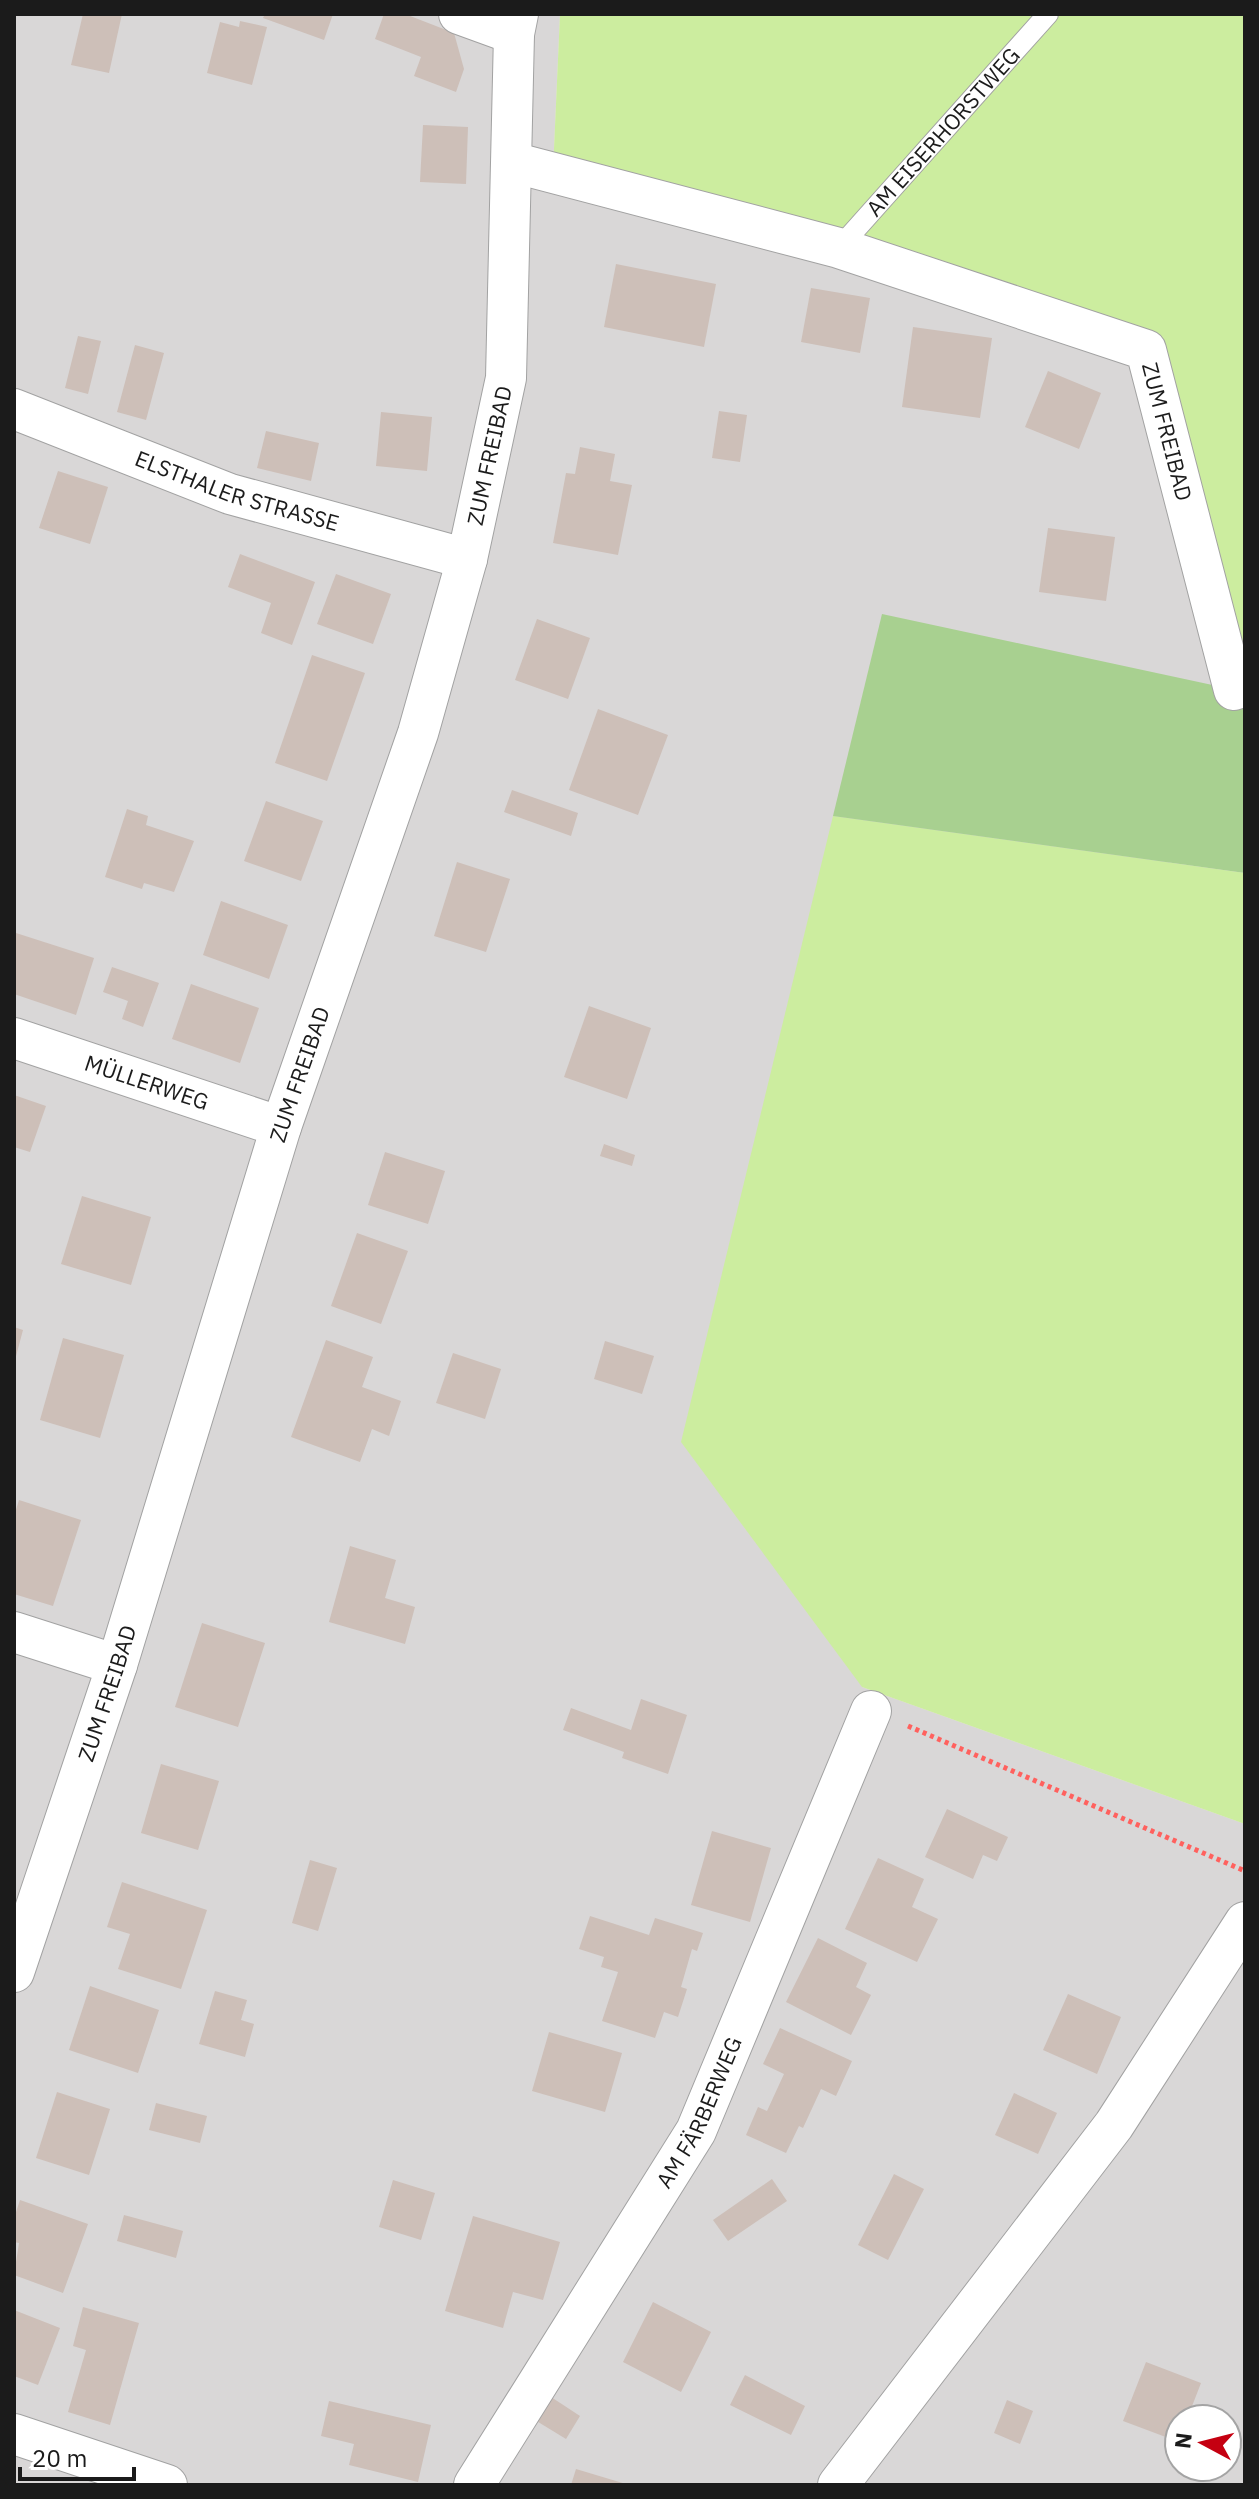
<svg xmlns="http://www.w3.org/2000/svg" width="1259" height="2499" viewBox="0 0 1259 2499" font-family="'IBM Plex Sans',sans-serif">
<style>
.residential{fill:#d9d7d7;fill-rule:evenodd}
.grass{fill:#cced9f}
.forest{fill:#a8d090}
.building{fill:#cdbfb8}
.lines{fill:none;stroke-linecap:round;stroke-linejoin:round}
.service-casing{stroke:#a2a2a2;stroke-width:22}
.minor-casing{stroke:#a2a2a2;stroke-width:42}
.path{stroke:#ff615e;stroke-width:5;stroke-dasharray:4 4;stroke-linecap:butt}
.service{stroke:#fff;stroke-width:20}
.minor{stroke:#fff;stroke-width:40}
.labels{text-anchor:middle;stroke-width:6;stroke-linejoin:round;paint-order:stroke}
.street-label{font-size:22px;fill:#1b1b1b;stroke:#fff}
</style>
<rect width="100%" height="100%" fill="#ede7df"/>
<path class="residential" d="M14 14H560L553 171 1146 350 1234 690 862 1687 1245 1824V2485H14ZM1179 2419H1227V2467H1179Z"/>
<g class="grass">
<polygon points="560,14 1245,14 1245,692 1145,350 553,171"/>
<polygon points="833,816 1245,873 1245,1824 862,1687 681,1442"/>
</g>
<polygon class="forest" points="882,614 1245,692 1245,873 833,816"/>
<g class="building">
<polygon points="83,14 122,14 109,73 71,65"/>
<polygon points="265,14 333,14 324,40 263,18"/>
<polygon points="384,14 405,14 454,33 464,69 456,92 414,76 421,57 375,39"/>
<polygon points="240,21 267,27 252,85 207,73 220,22 239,27"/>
<polygon points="423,125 468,127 466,184 420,182"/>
<polygon points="616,264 716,284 704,347 604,327"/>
<polygon points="811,288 870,298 860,353 801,342"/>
<polygon points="913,327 992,338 980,418 902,407"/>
<polygon points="78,336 101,341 88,394 65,388"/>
<polygon points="135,345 164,353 146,420 117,412"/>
<polygon points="1048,371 1101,393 1079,449 1025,427"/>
<polygon points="719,411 747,415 740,462 712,458"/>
<polygon points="381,412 432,417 427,471 376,466"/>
<polygon points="266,431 319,443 311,481 257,468"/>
<polygon points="580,447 615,454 610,481 632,485 618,555 553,543 566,473 575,474"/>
<polygon points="58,471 108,487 90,544 39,528"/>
<polygon points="1048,528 1115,537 1106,601 1039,592"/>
<polygon points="240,554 315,582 292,645 261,633 271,603 228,587"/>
<polygon points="336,574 391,594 373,644 317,624"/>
<polygon points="537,619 590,638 568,699 515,680"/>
<polygon points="312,655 365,673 327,781 275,763"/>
<polygon points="598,709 668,735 638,815 569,790"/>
<polygon points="512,790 578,813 571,836 504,812"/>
<polygon points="266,801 323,821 301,881 244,861"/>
<polygon points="127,809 148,816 146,825 194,841 174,892 144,883 142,889 105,877"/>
<polygon points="457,862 510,879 486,952 434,936"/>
<polygon points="221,901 288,925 269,979 203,955"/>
<polygon points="16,933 94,958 76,1015 14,994"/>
<polygon points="112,967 159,983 143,1027 122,1019 128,1001 103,992"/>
<polygon points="191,984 259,1008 240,1063 172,1039"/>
<polygon points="589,1006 651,1028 627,1099 564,1077"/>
<polygon points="14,1095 46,1106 30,1152 14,1147"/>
<polygon points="604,1144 635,1155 632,1166 600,1156"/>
<polygon points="385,1152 445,1171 428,1224 368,1205"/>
<polygon points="82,1196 151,1217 131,1285 61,1264"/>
<polygon points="357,1233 408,1251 381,1324 331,1306"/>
<polygon points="14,1327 23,1330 15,1360 14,1359"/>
<polygon points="63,1338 124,1355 100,1438 40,1420"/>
<polygon points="326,1340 373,1357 362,1387 401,1401 389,1436 372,1429 360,1462 291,1437"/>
<polygon points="605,1341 654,1356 642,1394 594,1379"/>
<polygon points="453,1353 501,1369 485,1419 436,1403"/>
<polygon points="19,1500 81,1520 53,1606 14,1594 14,1516"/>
<polygon points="350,1546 396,1560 385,1598 415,1607 405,1644 329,1622"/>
<polygon points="202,1623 265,1643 238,1727 175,1707"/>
<polygon points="641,1699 687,1715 668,1774 622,1758 624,1752 563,1730 571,1708 631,1730"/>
<polygon points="161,1764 219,1781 198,1850 141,1833"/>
<polygon points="947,1809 1008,1837 997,1861 983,1855 973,1879 925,1857"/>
<polygon points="712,1831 771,1848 750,1922 691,1905"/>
<polygon points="878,1858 924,1879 912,1907 938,1919 917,1962 845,1929"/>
<polygon points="310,1860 337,1868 318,1931 292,1923"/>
<polygon points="122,1882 207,1910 181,1989 118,1969 130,1934 107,1927"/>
<polygon points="590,1916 649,1935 655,1918 703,1933 697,1951 692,1949 681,1987 687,1989 678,2017 664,2012 655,2038 602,2021 618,1972 601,1967 604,1957 579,1949"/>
<polygon points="818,1938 867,1963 856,1987 871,1995 851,2035 786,2002"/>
<polygon points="90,1986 159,2010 138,2073 69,2050"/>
<polygon points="215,1991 247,2000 241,2020 254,2024 245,2057 199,2044"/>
<polygon points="1068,1994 1121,2017 1097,2074 1043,2050"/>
<polygon points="780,2028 852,2061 836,2096 821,2089 803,2128 799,2126 786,2153 746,2135 758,2107 767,2111 784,2074 763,2064"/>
<polygon points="549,2032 622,2053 605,2112 532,2091"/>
<polygon points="57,2092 110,2109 89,2175 36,2158"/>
<polygon points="1014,2093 1057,2113 1038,2154 995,2135"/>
<polygon points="156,2103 207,2116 200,2143 149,2130"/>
<polygon points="894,2174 924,2189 888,2260 858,2245"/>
<polygon points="772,2179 787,2201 728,2241 713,2220"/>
<polygon points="393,2180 435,2193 421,2240 379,2227"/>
<polygon points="20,2200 88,2224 63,2293 14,2275 19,2243 14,2242 14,2218"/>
<polygon points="124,2215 183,2231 176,2258 117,2241"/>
<polygon points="473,2216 560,2242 543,2300 513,2292 503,2328 445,2311"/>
<polygon points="653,2302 711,2332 681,2392 623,2362"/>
<polygon points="83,2307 139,2323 110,2425 68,2412 86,2350 73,2346"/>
<polygon points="14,2310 60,2328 38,2385 14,2376"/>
<polygon points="1146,2362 1201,2383 1187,2419 1179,2419 1179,2442 1123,2421"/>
<polygon points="745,2375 805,2406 791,2435 730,2405"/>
<polygon points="545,2393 580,2416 566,2439 530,2417"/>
<polygon points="1007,2400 1033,2411 1020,2444 994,2433"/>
<polygon points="329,2401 431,2425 418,2482 349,2465 354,2444 321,2436"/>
<polygon points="576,2469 626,2484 626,2485 571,2485"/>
</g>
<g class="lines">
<defs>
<g id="service">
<path id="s1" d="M839 248 1048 14"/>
</g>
<g id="minor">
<polyline points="459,14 514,34"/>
<path id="s2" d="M512 162 839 248 1146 350 1234 690"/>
<path id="s3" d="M14 409 230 494 467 559"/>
<path id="s4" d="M14 1038 281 1127"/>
<polyline points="14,1632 117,1665"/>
<path id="s5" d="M14 1972 117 1665 281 1127 418 733 467 559 506 378 514 34 518 14"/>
<polyline points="14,2434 167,2485"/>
<path id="s6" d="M474 2485 696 2131 871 1711"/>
<polyline points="838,2485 1114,2125 1245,1922"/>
</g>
</defs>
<use href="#service" class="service-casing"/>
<use href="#minor" class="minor-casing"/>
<polyline class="path" points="908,1726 1245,1871"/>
<use href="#service" class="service"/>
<use href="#minor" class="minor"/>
</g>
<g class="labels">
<g class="street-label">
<text dy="8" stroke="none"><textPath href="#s1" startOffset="156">AM EISERHORSTWEG</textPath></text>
<text dy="8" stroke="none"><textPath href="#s2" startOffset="746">ZUM FREIBAD</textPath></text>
<text dy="8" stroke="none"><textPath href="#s5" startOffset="1590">ZUM FREIBAD</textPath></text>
<text dy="8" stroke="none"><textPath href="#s3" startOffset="238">ELSTHALER STRASSE</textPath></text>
<text dy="8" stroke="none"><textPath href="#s5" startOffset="942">ZUM FREIBAD</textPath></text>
<text dy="8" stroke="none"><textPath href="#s4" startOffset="140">MÜLLERWEG</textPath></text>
<text dy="8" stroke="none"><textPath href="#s5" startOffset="294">ZUM FREIBAD</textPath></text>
<text dy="8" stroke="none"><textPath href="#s6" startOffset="436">AM FÄRBERWEG</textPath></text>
</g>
</g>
<rect width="1259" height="2499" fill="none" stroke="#1b1b1b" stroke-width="32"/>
<g transform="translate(1203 2443) rotate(277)"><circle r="38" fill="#ffffff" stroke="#a4a4a4" stroke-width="2"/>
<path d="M0-6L14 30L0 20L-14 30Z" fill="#c50011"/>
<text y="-12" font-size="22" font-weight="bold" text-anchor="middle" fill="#1b1b1b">N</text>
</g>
<path d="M20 2467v12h114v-12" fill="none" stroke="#1b1b1b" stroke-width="4"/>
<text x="32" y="2467" font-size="24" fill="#1b1b1b" stroke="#ffffff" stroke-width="6" paint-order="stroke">20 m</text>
</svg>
